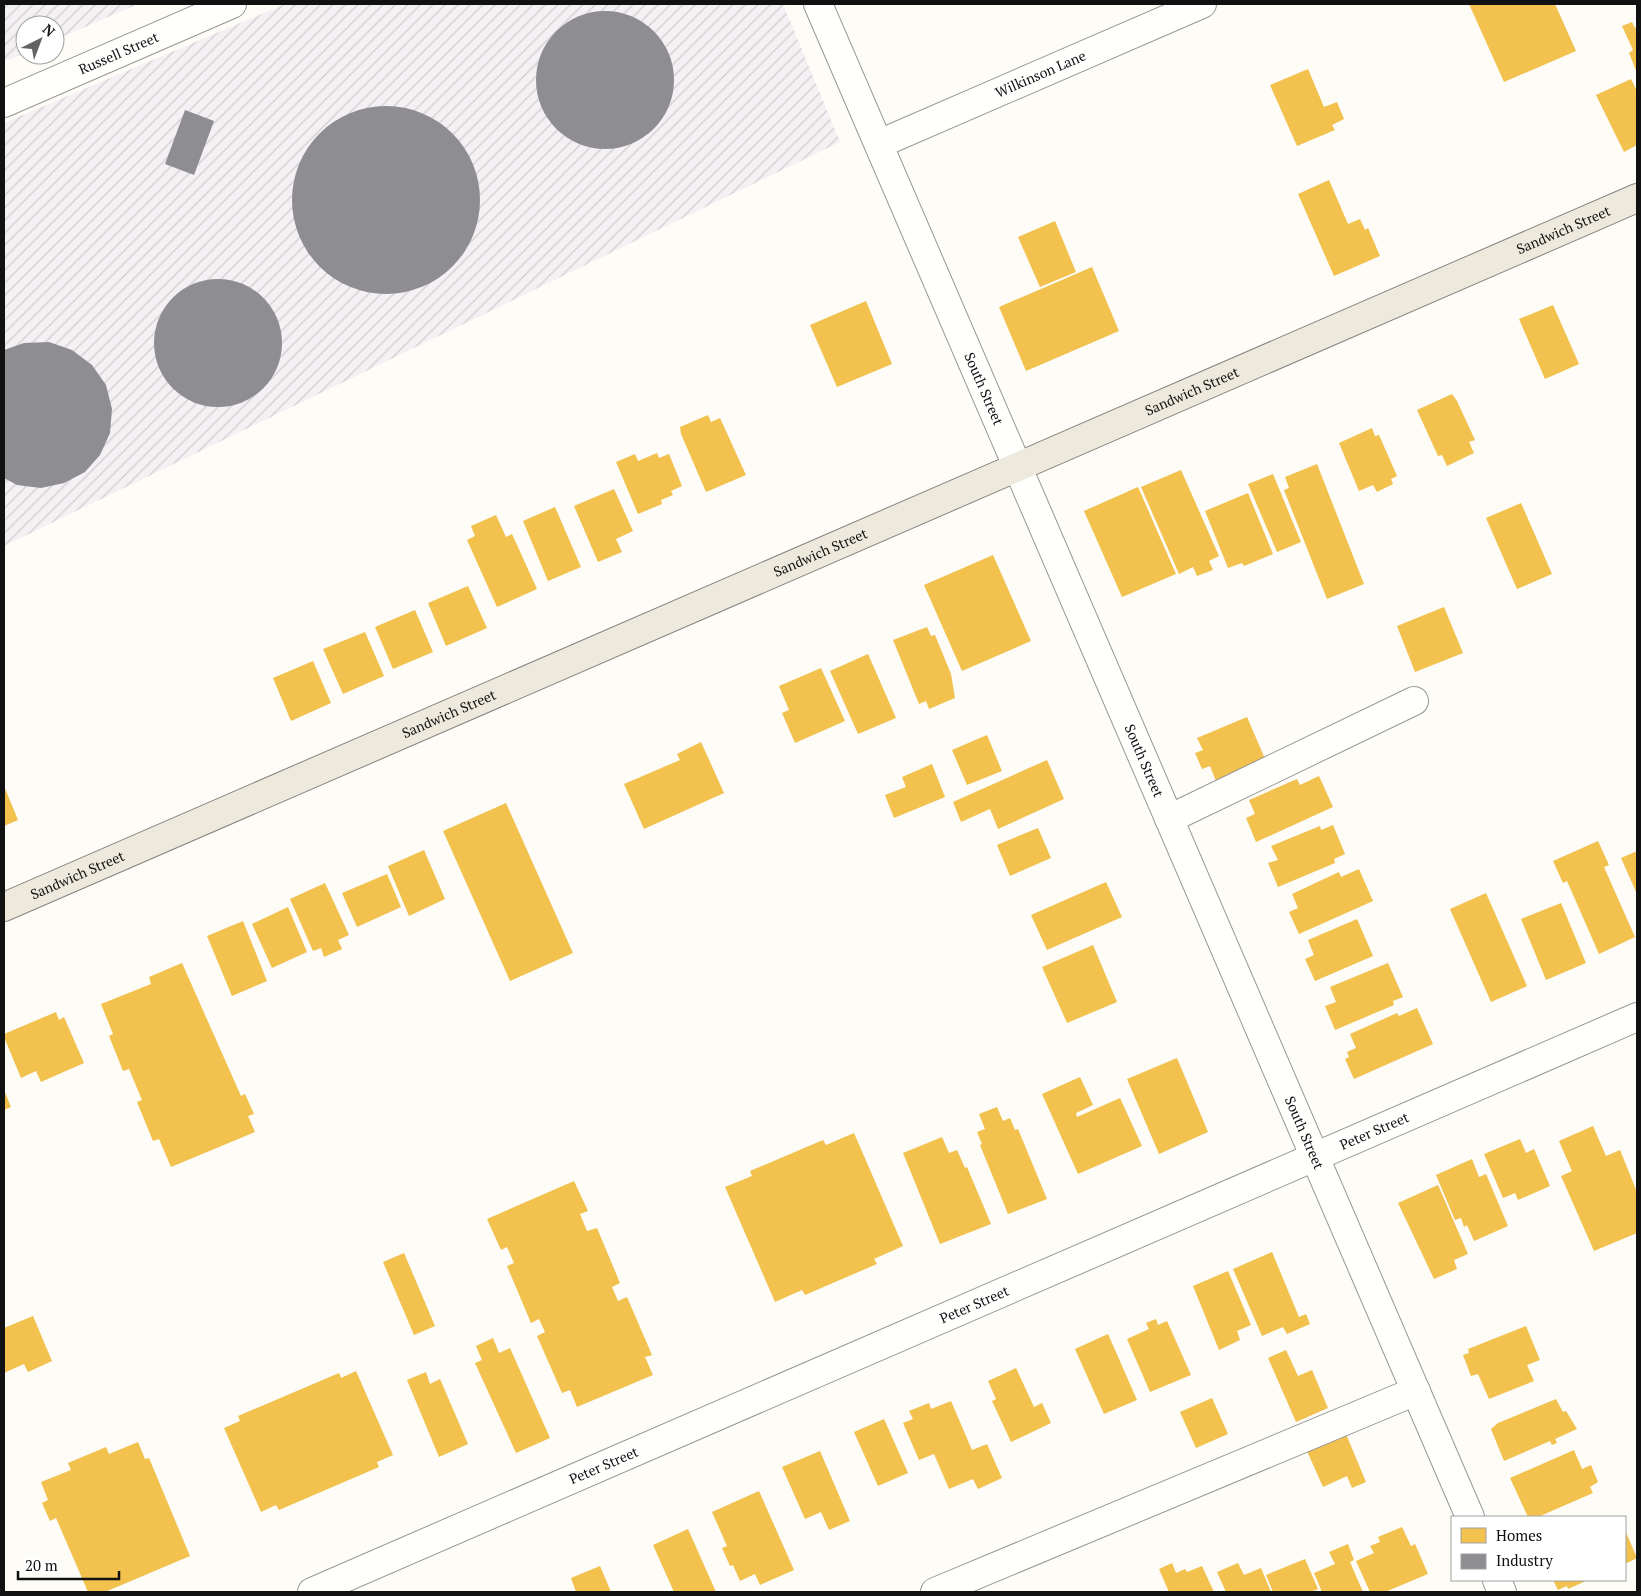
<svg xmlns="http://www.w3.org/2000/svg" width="1641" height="1596" viewBox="0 0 1641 1596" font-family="'PT Serif',serif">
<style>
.industrial{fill:url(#industrial-furrows)}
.homes{fill:#f2c14e}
.industry{fill:#8d8d92}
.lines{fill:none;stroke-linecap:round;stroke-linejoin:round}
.minor-casing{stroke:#979795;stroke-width:30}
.major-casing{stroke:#858482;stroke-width:30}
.minor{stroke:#fffffe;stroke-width:28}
.major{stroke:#ede9dc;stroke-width:28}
.labels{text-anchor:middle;stroke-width:5;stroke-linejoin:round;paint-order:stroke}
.street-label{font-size:14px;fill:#111;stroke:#fff}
</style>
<defs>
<pattern id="industrial-furrows" width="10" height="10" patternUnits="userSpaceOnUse" patternTransform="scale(1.25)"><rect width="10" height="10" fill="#f5f0f3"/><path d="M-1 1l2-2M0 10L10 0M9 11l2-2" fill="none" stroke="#d1cdcf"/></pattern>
</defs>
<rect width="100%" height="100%" fill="#fdfcf7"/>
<g class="industrial">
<polygon points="4,4 138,4 55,40 55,25 25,25 25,53 4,62"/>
<polygon points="285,4 783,4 840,142 4,546 4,123"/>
</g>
<g class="homes">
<polygon points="1469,4 1555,4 1576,51 1504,82"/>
<polygon points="1632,22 1635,28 1637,27 1637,73 1629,53 1633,50 1622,26"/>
<polygon points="1308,69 1324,107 1337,102 1344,119 1332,125 1335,130 1297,146 1270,85"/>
<polygon points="1631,79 1637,91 1637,145 1624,152 1596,95"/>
<polygon points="1329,180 1348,224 1360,219 1365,230 1368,228 1380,256 1334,276 1298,194"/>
<polygon points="1055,221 1076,272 1040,287 1018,237"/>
<polygon points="1092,267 1119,331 1026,371 999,307"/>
<polygon points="866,301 892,364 837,387 810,325"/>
<polygon points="1553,305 1579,364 1545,379 1519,319"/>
<polygon points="1452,394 1457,401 1475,440 1469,442 1474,453 1447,466 1442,455 1438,456 1417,410"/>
<polygon points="708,415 711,422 720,418 746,475 706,492 681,434 680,427"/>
<polygon points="1372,428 1375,436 1379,435 1397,476 1391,479 1393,484 1377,492 1373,485 1359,491 1339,443"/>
<polygon points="657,453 659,458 669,454 682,486 671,491 673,495 661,500 662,504 638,514 616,462 635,454 638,461"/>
<polygon points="1317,464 1364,584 1327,599 1284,490 1289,488 1285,477"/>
<polygon points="1181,470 1219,556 1209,561 1213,570 1197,576 1193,567 1179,574 1141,487"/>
<polygon points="1273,474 1301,542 1277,552 1248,484"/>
<polygon points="1138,487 1176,574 1122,597 1084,511"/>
<polygon points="614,489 633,531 616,539 622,552 598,562 574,506"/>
<polygon points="1248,493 1273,554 1244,566 1242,563 1228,568 1205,511"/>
<polygon points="1521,503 1552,574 1517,589 1486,518"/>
<polygon points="555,507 581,567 548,581 523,521"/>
<polygon points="496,515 506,537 512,534 537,589 497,607 467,540 475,536 471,526"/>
<polygon points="993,555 1031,641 962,671 924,585"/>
<polygon points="468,586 487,628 446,646 428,603"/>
<polygon points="1444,607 1463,653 1415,672 1397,626"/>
<polygon points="415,610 433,652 393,669 375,627"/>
<polygon points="927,627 931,636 935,635 951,674 955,698 929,709 926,701 919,704 893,640"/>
<polygon points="365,632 384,676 343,694 323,649"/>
<polygon points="868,654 896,718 858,734 830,671"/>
<polygon points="313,661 331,703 291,721 273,678"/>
<polygon points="821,668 845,721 795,743 782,713 789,710 779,686"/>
<polygon points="1247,717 1266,761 1216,781 1210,766 1202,769 1195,753 1203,750 1197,738"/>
<polygon points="987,735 1002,771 967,785 952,750"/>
<polygon points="701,742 724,793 644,829 624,784 680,760 677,754"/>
<polygon points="1047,760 1064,799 998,829 990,809 961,822 953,802"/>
<polygon points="932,764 945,797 894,818 885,795 906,787 902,777"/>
<polygon points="1319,776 1333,807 1256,842 1246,818 1255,814 1249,800 1297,779 1300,785"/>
<polygon points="4,786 18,820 4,826"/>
<polygon points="506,803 573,953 510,981 443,831"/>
<polygon points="1333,825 1345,854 1334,859 1335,863 1278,887 1268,863 1278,860 1271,846 1320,826 1321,830"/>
<polygon points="1038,828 1051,858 1010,876 997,845"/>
<polygon points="1598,841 1609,865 1604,867 1635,937 1599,954 1567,881 1563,883 1553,861"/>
<polygon points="424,850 445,899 409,916 388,866"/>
<polygon points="1637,851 1637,894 1621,858"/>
<polygon points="1359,869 1373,901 1299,934 1289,912 1298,908 1292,894 1339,872 1341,877"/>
<polygon points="387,874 401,907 357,927 342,893"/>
<polygon points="1106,882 1122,917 1047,950 1031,915"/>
<polygon points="325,883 349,935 338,940 342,949 324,957 321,948 313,951 290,899"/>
<polygon points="1486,893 1527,986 1491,1002 1450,909"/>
<polygon points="1561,903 1586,963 1546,980 1521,919"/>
<polygon points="288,907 307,952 272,968 252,924"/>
<polygon points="1357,919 1373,956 1315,981 1305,959 1314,955 1308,940"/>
<polygon points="243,921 267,981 232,996 207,936"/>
<polygon points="1093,945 1117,1002 1067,1023 1042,967"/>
<polygon points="182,963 241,1096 245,1094 254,1114 248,1116 255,1132 171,1167 159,1139 153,1141 137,1102 142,1100 129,1069 123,1071 109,1036 113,1034 101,1004 151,984 149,977"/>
<polygon points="1388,963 1403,997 1393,1001 1394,1005 1335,1030 1325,1006 1336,1002 1330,987"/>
<polygon points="1417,1008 1433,1044 1354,1079 1345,1059 1349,1057 1347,1052 1356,1048 1350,1034 1397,1013 1399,1016"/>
<polygon points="56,1012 59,1020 64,1017 84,1063 41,1082 36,1071 21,1078 4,1037 4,1034"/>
<polygon points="1177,1058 1208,1132 1159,1154 1127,1079"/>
<polygon points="1080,1077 1093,1105 1076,1113 1077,1117 1120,1098 1142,1146 1078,1174 1042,1094"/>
<polygon points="4,1090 11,1107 4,1110"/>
<polygon points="997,1107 1003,1121 1010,1118 1015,1130 1018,1129 1047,1199 1008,1214 980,1145 982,1144 977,1132 985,1129 979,1114"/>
<polygon points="1593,1126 1606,1156 1620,1150 1637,1192 1637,1233 1594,1251 1561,1176 1572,1171 1559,1141"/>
<polygon points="854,1133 903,1246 874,1259 877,1264 805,1295 802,1290 775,1302 725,1187 752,1176 750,1171 823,1140 826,1145"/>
<polygon points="942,1137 949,1153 957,1150 965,1168 967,1167 991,1224 940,1244 903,1153"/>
<polygon points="1520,1139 1526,1153 1534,1149 1550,1186 1518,1200 1515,1193 1503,1198 1484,1154"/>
<polygon points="1472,1159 1479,1177 1486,1174 1508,1226 1474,1241 1467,1225 1464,1227 1461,1218 1455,1220 1436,1175"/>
<polygon points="574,1181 588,1211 580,1214 587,1231 597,1228 620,1283 612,1287 618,1301 627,1297 652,1355 645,1357 653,1375 577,1407 570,1390 562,1393 537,1336 545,1332 539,1319 531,1323 507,1266 514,1263 507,1247 501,1250 487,1219"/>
<polygon points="1438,1185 1468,1254 1454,1260 1457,1269 1434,1279 1398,1203"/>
<polygon points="1272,1252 1299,1317 1306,1314 1310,1324 1287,1334 1283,1327 1262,1336 1233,1269"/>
<polygon points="404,1253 435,1326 414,1335 383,1262"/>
<polygon points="1228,1271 1251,1325 1237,1331 1240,1340 1219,1350 1193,1286"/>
<polygon points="33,1316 52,1361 28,1372 24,1364 4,1373 4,1328"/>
<polygon points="1156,1319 1158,1325 1167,1321 1191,1375 1150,1392 1127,1339 1149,1329 1146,1323"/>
<polygon points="1526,1326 1540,1360 1527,1365 1534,1381 1489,1399 1478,1374 1471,1376 1463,1355 1469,1353 1468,1349"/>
<polygon points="1108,1334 1137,1400 1104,1414 1075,1349"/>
<polygon points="493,1338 499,1353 510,1348 550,1438 516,1453 475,1363 482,1360 476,1346"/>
<polygon points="1286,1350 1298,1376 1312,1370 1328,1408 1296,1422 1268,1358"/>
<polygon points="1016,1368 1034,1407 1042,1403 1051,1423 1011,1442 992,1401 996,1399 988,1381"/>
<polygon points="356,1371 393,1455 377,1462 379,1467 279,1510 276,1505 261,1512 224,1428 240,1421 238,1416 339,1373 341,1378"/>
<polygon points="426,1372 430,1384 440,1379 468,1444 439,1457 407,1380"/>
<polygon points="1212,1398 1228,1434 1196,1448 1180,1412"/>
<polygon points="1556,1399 1563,1412 1566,1411 1577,1429 1555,1439 1557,1443 1552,1445 1550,1441 1504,1461 1491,1429 1498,1423"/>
<polygon points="951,1401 972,1450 987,1444 1002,1478 978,1489 973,1479 949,1489 934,1454 919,1460 903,1423 913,1419 909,1411 929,1403 931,1409"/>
<polygon points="884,1419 908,1473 878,1486 854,1432"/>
<polygon points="1346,1434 1366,1482 1352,1488 1347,1476 1323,1487 1307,1451"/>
<polygon points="138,1442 145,1459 149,1458 190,1556 105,1592 88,1592 56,1518 50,1521 42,1503 48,1500 41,1482 71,1470 68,1463 106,1447 109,1454"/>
<polygon points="1574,1450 1582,1469 1591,1465 1598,1482 1590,1487 1593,1493 1538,1517 1528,1517 1510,1478"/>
<polygon points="820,1451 850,1521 829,1530 821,1512 805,1519 782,1467"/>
<polygon points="759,1491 794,1570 760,1585 755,1574 740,1581 733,1565 730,1566 722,1548 727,1546 712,1512"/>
<polygon points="1402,1527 1411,1546 1415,1544 1428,1574 1385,1592 1370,1592 1356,1561 1374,1553 1370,1546 1380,1542 1378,1537"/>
<polygon points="688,1529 716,1592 674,1592 653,1545"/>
<polygon points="1625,1530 1637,1558 1625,1564"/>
<polygon points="1348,1544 1354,1560 1350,1562 1363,1592 1322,1592 1314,1573 1335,1564 1329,1552"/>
<polygon points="1305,1559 1318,1589 1311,1592 1273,1592 1266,1575"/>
<polygon points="1172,1563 1176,1573 1185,1569 1187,1572 1202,1566 1214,1592 1169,1592 1159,1569"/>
<polygon points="1238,1563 1244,1575 1261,1568 1271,1592 1226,1592 1217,1572"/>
<polygon points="600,1566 611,1592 576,1592 571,1578"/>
<polygon points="1553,1580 1588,1580 1568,1589 1567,1586 1558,1590"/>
</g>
<g class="industry">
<circle cx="605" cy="80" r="69"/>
<circle cx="386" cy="200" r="94"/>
<polygon points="185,110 214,121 194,175 165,164"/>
<circle cx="218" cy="343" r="64"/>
<polygon points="49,342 72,350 92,365 106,385 112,409 110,433 100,455 85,472 64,483 41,488 17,485 4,478 4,350 24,343"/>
</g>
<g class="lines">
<defs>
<g id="minor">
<path id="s1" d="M818 4 1470 1517"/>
<path id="s2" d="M4 103 232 4"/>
<path id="s3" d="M879 144 1202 4"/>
<polyline points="1169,819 1414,701"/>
<polyline points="1497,1580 1502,1592"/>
<path id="s4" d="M312 1592 1637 1017"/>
<polyline points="935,1592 1416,1391"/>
</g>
<g id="major">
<path id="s5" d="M4 907 1637 198"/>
</g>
</defs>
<use href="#minor" class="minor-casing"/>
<use href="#major" class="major-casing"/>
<use href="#minor" class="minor"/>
<use href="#major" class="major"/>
</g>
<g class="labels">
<g class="street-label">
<text dy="5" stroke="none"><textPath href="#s2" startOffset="125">Russell Street</textPath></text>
<text dy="5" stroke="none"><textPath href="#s3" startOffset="176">Wilkinson Lane</textPath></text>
<text dy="5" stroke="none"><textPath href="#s5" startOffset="1700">Sandwich Street</textPath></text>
<text dy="5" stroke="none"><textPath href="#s1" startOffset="419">South Street</textPath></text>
<text dy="5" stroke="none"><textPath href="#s5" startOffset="1295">Sandwich Street</textPath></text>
<text dy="5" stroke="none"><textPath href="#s5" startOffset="890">Sandwich Street</textPath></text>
<text dy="5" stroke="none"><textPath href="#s5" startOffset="485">Sandwich Street</textPath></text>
<text dy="5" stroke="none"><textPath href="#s1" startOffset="824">South Street</textPath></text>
<text dy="5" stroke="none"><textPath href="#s5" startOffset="80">Sandwich Street</textPath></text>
<text dy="5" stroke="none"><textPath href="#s4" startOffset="1158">Peter Street</textPath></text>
<text dy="5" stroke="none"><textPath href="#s1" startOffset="1229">South Street</textPath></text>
<text dy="5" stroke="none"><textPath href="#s4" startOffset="722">Peter Street</textPath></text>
<text dy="5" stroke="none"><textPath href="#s4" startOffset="318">Peter Street</textPath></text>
</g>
</g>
<rect width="1641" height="1596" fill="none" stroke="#111111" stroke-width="10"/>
<rect x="1451" y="1516" width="175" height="65" fill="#ffffff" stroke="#a0a0a0"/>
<rect x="1461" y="1528" width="25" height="15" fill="#f2c14e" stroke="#a0a0a0"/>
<text x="1496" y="1541" font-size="15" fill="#111111">Homes</text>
<rect x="1461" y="1554" width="25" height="15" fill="#8d8d92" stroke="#a0a0a0"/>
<text x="1496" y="1566" font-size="15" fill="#111111">Industry</text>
<g transform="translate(40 40) rotate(42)"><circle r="24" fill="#ffffff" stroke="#a0a0a0"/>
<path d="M0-4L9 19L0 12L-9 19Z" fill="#646362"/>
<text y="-8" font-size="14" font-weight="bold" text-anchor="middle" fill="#111111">N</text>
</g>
<path d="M18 1571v8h101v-8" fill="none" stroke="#111111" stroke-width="2.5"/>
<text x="25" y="1571" font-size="15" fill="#111111" stroke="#ffffff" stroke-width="4" paint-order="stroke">20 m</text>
</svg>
